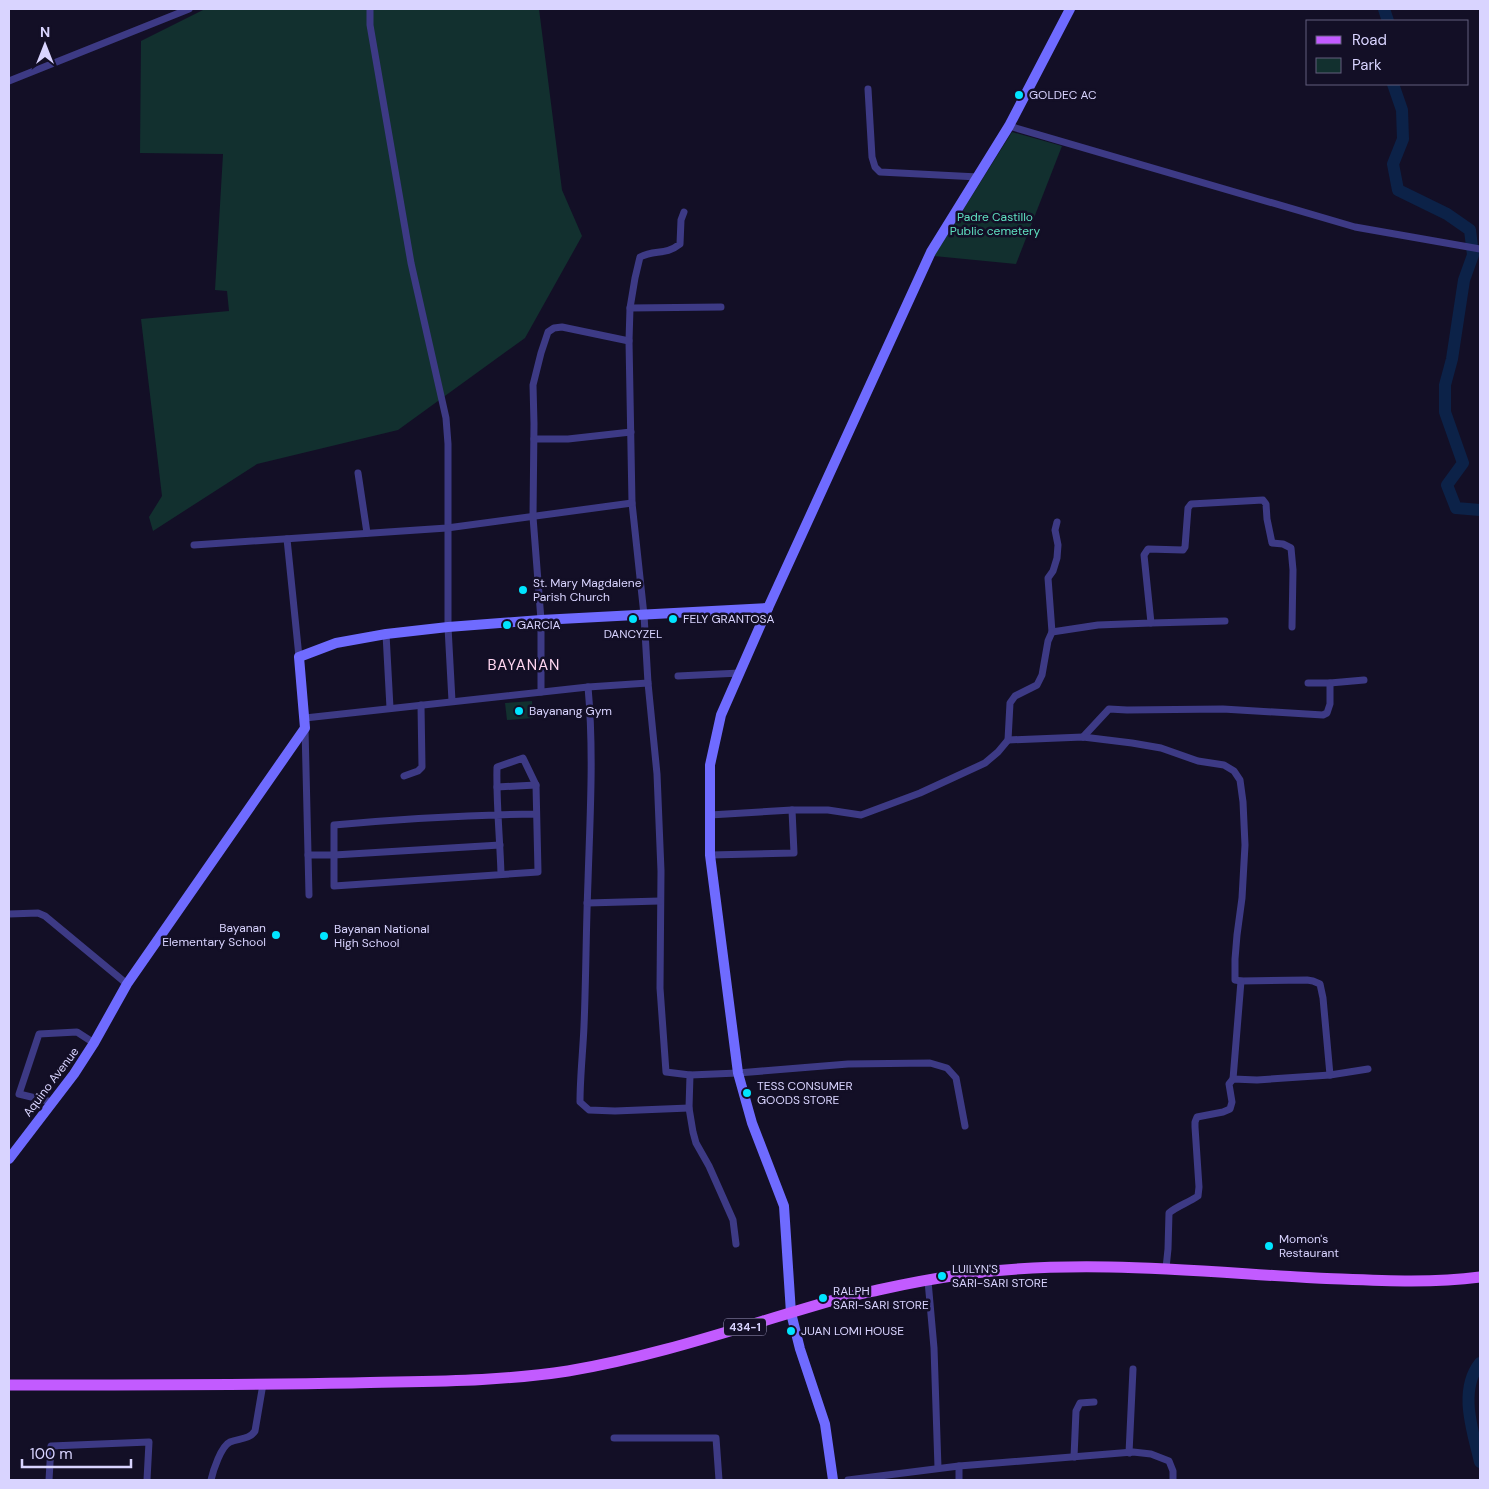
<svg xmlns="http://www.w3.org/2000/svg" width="1489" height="1489" viewBox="0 0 1489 1489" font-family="'DM Sans',sans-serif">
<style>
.green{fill:#12302f}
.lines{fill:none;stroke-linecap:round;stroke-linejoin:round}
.river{stroke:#0c2248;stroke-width:12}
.street{stroke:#3d3a85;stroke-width:7}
.secondary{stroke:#6f6bff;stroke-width:10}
.primary{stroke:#c25bff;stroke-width:11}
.poi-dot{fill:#00e5ff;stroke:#130f26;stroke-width:2}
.labels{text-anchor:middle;stroke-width:5;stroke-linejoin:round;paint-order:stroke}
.shield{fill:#130f26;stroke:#9e99be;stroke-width:1}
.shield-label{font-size:11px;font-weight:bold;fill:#d9d4ff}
.poi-label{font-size:12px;fill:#d9d4ff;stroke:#130f26;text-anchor:start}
.park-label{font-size:12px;fill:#5fe0c0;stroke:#130f26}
.street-label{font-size:12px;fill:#d9d4ff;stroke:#130f26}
.quarter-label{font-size:15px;letter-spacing:1px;fill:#ffd6f0;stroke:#130f26}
</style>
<rect width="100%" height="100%" fill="#130f26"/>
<g class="green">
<polygon points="205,9 539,9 562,190 582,236 525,338 398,430 257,464 153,531 149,517 162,496 141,319 229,311 227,291 215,290 223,154 140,153 141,41"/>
<polygon points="1012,132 1062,146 1016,264 934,256"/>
<polygon points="532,701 533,718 507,720 505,703"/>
</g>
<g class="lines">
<g class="river">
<polyline points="1384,9 1388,21"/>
<polyline points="1393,84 1402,110 1403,139 1393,164 1398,190 1447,214 1470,230 1473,255 1464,280 1452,359 1445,385 1445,412 1463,463 1447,485 1456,508 1480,510"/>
<path d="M1480 1363C1458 1391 1473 1431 1480 1462"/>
</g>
<g class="street">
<polyline points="370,9 370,25 411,263 446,418 448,444 448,627 452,701"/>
<polyline points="9,81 189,9"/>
<polyline points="868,89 872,157 875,167 880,172 978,177"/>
<polyline points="1009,126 1355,227 1480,249"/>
<path d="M684 212 681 220 680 244C665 256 655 249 640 257L635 278 630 308 629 341 632 503 644 615 648 683 657 774 661 871 660 988 666 1072 690 1075 689 1108 693 1132 696 1143 709 1166 733 1220 736 1244"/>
<polyline points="630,308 721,307"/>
<polyline points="534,439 568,439 631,432"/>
<polyline points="358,473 367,533"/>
<polyline points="287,539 299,657"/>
<polyline points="194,545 447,528 632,503"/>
<polyline points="1151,623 1225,621"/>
<polyline points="1052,632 1048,578 1053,571 1057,558 1058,545 1055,530 1057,522"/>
<polyline points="386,634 390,708"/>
<polyline points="678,676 740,673"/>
<polyline points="1308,683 1330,683 1364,680"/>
<path d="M588 687C594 752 590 816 588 881 586 929 586 978 584 1026 583 1051 580 1076 580 1102L589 1110 615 1111 689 1108"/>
<polyline points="541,692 541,620 533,517 534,424 533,385 541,353 548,332 554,328 562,327 629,341"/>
<polyline points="305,718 588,687 648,683"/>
<polyline points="305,728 309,895"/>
<polyline points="1083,737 1109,709 1127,710 1223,709 1323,715 1327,713 1330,704 1330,683"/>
<polyline points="1008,740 1083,737 1132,743 1161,748 1198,761 1224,765 1234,771 1240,780 1243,802 1245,845 1242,898 1237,935 1235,959 1235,980 1241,981 1307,980 1313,981 1320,984 1323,998 1330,1075 1368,1069"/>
<polyline points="404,776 418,771 422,767 421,705"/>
<polyline points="497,787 536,785"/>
<polyline points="710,815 792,810 828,810 861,815 920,793 985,763 998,752 1008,740 1010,703 1015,696 1037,685 1042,675 1048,641 1052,632 1098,625 1151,623 1144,555 1148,549 1183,550 1185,547 1188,508 1191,504 1263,500 1266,504 1267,519 1272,543 1283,544 1291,548 1293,570 1292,627"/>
<polyline points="308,855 334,855 500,845"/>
<polyline points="710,855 794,853 792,810"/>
<path d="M501 874C500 838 496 803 497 767L523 758 536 785 538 872 334 886V825C401 819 468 815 536 814"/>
<polyline points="587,903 660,901"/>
<polyline points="9,914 38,913 45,916 127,984"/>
<polyline points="690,1075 738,1073 848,1064 930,1063 947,1068 956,1078 965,1126"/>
<polyline points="1233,1079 1241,981"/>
<polyline points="52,1102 19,1094 39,1034 77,1032 94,1043"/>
<path d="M1166 1268 1168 1249 1169 1213C1177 1206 1188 1203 1198 1196L1199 1187 1195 1127V1122L1197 1117 1223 1112 1230 1109 1232 1102 1229 1084 1233 1079 1257 1080 1330 1075"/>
<polyline points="928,1281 934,1348 938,1468"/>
<polyline points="614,1438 716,1438 719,1480"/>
<polyline points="1129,1453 1133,1369"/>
<polyline points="1074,1457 1076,1411 1080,1403 1094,1402"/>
<polyline points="959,1466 959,1480"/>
<polyline points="49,1480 51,1446 149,1442 147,1480"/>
<path d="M211 1480C213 1471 221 1446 230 1442 239 1438 249 1440 255 1431L263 1384"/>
<polyline points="848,1480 959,1466 1133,1452 1151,1454 1169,1461 1173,1471 1173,1480"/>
</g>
<g class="secondary">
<polyline points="9,1159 74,1074 94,1043 127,984 305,728 299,657 336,643 386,634 448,627 541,620 768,608"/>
<polyline points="833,1480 825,1424 800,1349 791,1313 784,1206 752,1123 738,1073 710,855 710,765 721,715 768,608 931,252 1009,126 1070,9"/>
</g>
<path class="primary" d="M9 1385C123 1385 238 1385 352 1383 424 1381 497 1382 568 1371 659 1356 746 1325 834 1300 849 1296 864 1293 878 1290 909 1283 942 1277 974 1273 1088 1259 1202 1272 1316 1278 1371 1280 1426 1284 1480 1277"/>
</g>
<g class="poi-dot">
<circle cx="1019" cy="95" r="5"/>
<circle cx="523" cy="590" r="5"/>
<circle cx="633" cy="619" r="5"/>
<circle cx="673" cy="619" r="5"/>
<circle cx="507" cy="625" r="5"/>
<circle cx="519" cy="711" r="5"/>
<circle cx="276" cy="935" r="5"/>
<circle cx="324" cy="936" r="5"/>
<circle cx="747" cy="1093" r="5"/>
<circle cx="1269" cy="1246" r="5"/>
<circle cx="942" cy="1276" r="5"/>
<circle cx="823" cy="1298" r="5"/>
<circle cx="791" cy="1331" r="5"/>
</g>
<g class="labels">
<rect class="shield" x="724" y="1318.5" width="42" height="17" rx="4"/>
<g class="shield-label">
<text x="745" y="1331">434-1</text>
</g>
<g class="poi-label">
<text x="1029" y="99">GOLDEC AC</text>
<text x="533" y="587">St. Mary Magdalene<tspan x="533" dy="14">Parish Church</tspan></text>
<text x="683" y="623">FELY GRANTOSA</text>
<text x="517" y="629">GARCIA</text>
<text x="633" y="638" text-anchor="middle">DANCYZEL</text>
<text x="529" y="715">Bayanang Gym</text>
<text x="266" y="932" text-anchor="end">Bayanan<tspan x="266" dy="14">Elementary School</tspan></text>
<text x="334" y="933">Bayanan National<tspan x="334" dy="14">High School</tspan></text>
<text x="757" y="1090">TESS CONSUMER<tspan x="757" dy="14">GOODS STORE</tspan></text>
<text x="1279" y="1243">Momon's<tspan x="1279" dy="14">Restaurant</tspan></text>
<text x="952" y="1273">LUILYN'S<tspan x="952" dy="14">SARI-SARI STORE</tspan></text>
<text x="833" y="1295">RALPH<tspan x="833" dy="14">SARI-SARI STORE</tspan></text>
<text x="801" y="1335">JUAN LOMI HOUSE</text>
</g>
<g class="park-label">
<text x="995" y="221">Padre Castillo<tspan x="995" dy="14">Public cemetery</tspan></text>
</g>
<g class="street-label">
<text transform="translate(51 1082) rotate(-53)" y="4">Aquino Avenue</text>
</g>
<g class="quarter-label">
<text x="524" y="670">BAYANAN</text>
</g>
</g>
<rect width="1489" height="1489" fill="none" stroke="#d9d4ff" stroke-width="20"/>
<rect x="1306" y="20" width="162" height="65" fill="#130f26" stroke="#625e7d"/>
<rect x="1316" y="36" width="25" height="8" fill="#c25bff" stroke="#625e7d"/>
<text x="1352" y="45" font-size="15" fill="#d9d4ff">Road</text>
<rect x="1316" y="58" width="25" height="15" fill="#12302f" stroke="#625e7d"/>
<text x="1352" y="70" font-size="15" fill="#d9d4ff">Park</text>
<g transform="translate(45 45)" stroke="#130f26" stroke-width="4" paint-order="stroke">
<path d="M0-4L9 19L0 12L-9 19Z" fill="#d9d4ff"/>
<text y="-8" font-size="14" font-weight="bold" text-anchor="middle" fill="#d9d4ff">N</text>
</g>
<path d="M22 1459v8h109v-8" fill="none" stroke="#d9d4ff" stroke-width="2.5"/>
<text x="30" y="1459" font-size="15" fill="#d9d4ff" stroke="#130f26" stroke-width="4" paint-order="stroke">100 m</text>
</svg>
